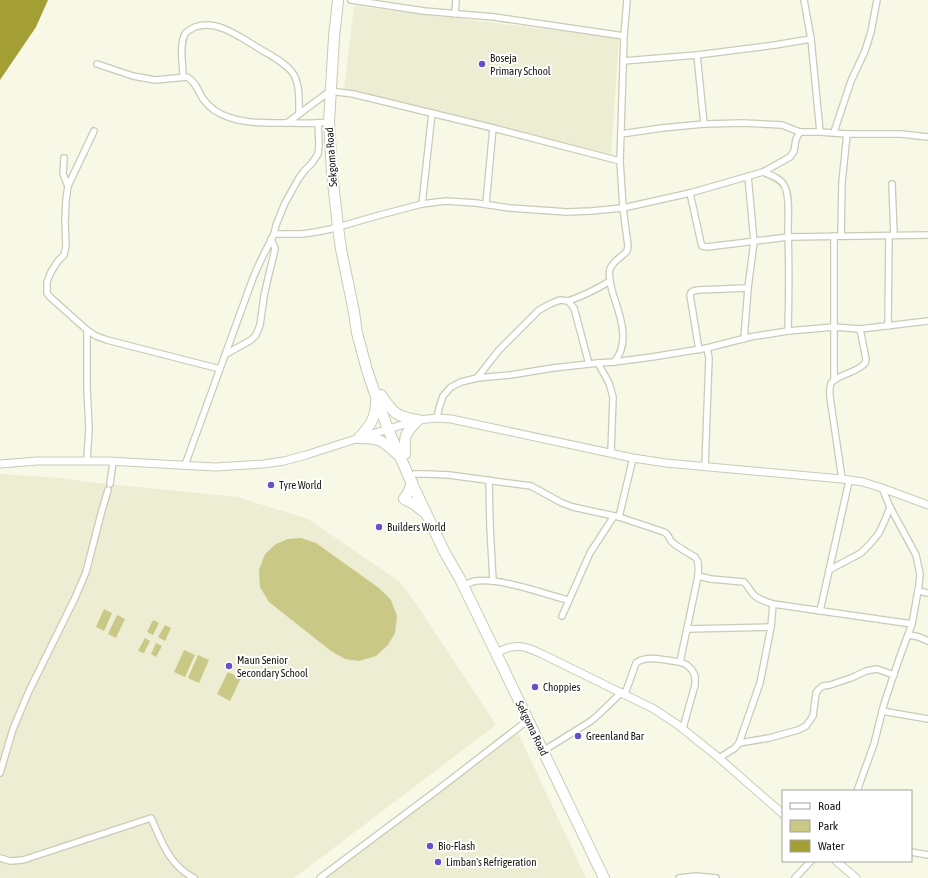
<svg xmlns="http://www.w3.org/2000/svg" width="928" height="878" viewBox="0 0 928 878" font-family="'Asap Condensed',sans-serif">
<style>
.built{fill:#ededd3}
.green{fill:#c9c886}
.water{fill:#a39f34}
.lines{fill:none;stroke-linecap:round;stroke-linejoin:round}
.minor-casing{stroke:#c9cab8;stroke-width:8}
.tertiary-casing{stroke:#c9cab8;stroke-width:9}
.trunk-casing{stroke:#c9cab8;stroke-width:12}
.minor{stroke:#fff;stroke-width:5.5}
.tertiary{stroke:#fff;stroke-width:7}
.trunk{stroke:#fff;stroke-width:10}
.poi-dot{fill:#6750c9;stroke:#fff;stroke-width:1.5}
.labels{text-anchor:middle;stroke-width:4;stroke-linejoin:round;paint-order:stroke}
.poi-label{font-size:11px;fill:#181812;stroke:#fff;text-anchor:start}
.street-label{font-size:11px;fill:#181812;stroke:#fff}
</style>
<rect width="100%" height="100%" fill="#f7f8e5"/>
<g class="built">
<polygon points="354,6 619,38 611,154 344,90"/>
<polygon points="0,474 59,478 88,482 237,497 308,519 400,582 419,608 496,725 294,878 0,878"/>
<polygon points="518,733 586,878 326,878"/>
</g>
<g class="green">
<polygon points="301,538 316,543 379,588 391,600 397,616 395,633 388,645 376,656 359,661 345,659 331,651 269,602 260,587 259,570 265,554 276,544 288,539"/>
<polygon points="104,609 112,613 104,631 96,627"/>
<polygon points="117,615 125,619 116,638 108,634"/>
<polygon points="153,620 159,623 153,635 147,632"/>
<polygon points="165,625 171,628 165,641 158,637"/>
<polygon points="145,638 150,641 144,653 138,651"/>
<polygon points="156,643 162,646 156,657 151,654"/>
<polygon points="184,650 195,655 185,677 174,672"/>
<polygon points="198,655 209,660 199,683 188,678"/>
<polygon points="228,672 241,678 230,701 217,694"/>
</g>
<polygon class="water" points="0,0 48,0 36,27 0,80"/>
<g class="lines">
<defs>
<g id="minor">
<polyline points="351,0 424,11 494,17 624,36"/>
<polyline points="804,0 811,39 820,132"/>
<polyline points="455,14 456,0"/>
<polyline points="697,55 704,124"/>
<polyline points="623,61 697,55 775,45 811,39"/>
<path d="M97 64 133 76 155 80 187 77C196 82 198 91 203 99 206 103 210 107 214 110 236 125 267 123 292 123 305 123 317 124 329 122"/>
<path d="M183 77C183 65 179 45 185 34 187 31 191 29 195 27 218 19 241 38 260 49 270 55 288 64 294 75 300 86 299 102 299 114"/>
<polyline points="287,123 330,91 353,94 493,128 620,161"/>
<polyline points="94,131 68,186 66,200 65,223 66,246 64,255 58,261 51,272 47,282 47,293 50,297 87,330 96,336 107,340 220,369"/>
<polyline points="834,132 851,81 865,51 871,32 877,0"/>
<polyline points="621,134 662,128 704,124 742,123 782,125 800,132"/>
<polyline points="64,158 63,174 68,186"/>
<path d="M763 172C771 175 782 179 785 187 790 197 788 218 788 230 789 263 789 297 788 331"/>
<polyline points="892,184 894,235"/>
<polyline points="690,193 701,243 702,246 707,247 788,237 928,235"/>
<polyline points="422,204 432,113"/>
<polyline points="486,204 493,128"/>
<polyline points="274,234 302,234 316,232 331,229 380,215 422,204 446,201 476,203 510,208 567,212 591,211 623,208 690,193 763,172 790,157 794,151 796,139 800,132 820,132 847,134 901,134 928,137"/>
<polyline points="841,236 842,182 847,134"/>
<path d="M568 301C583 296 597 289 610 281"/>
<polyline points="888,326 889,236"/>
<polyline points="87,330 87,389 89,428 87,461"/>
<polyline points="744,339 748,288 754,242 748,176"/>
<path d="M699 350 690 295C691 291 693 291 698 290L748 288"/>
<polyline points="226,354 251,340 256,335 260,325 264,296 269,274 274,254 275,248 271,239"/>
<path d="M614 362C631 343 620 315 613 294 611 286 608 277 610 269 613 261 622 257 627 251L628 246 623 208 620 161 624 36 627 0"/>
<polyline points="598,363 609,383 613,397 611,453"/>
<polyline points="477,378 499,350 539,310 550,304 560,300 568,301 574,308 589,364"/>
<polyline points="834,380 834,236"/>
<polyline points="437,418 439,408 443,396 451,387 461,382 477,378 510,375 553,368 598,363 614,362 652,357 707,348 750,337 788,331 834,327 860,329 928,321"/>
<polyline points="185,465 253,278 260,262 274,234 276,225 285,203 299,178 305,170 312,163 318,154 319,144 318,124"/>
<polyline points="705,467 709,358 707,348"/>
<path d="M415 474H427L449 475 531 486 562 503 573 507 619 517 664 532C670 535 668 538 672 542 676 546 690 554 695 557 700 562 698 569 698 576L680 662C667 661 647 654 636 663L625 694"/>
<path d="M842 479 830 397C830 393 829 388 831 384 834 375 858 373 865 363L866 359 860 329"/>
<polyline points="489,480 490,526 493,581"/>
<polyline points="110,484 113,462"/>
<polyline points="619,517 633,458"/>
<polyline points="829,570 861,553 870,544 879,533 885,520 890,507"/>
<path d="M698 576 711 579 744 582C748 586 750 591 754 595 759 600 767 602 773 604L912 624"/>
<path d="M463 586C467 584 471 582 475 581 502 578 541 593 568 600"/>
<polyline points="918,591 928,593"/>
<polyline points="820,611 849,481"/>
<polyline points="562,616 590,553 614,516"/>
<polyline points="687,629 771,627"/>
<polyline points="909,635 919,637 928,641"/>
<polyline points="680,662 687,665 692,670 695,676 695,685 683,728"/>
<polyline points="882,711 928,719"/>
<polyline points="739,743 769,738 798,730 806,726 813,716 816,693 819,689 823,686 830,685 851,678 866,671 877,669 894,675"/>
<polyline points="543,751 591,721 598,715 622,692"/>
<polyline points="719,758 735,748 739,743 760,683 771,627 773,604"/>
<polyline points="0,773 13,729 29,691 75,598 86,572 102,510 108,490"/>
<polyline points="857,791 874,744 884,704 899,659 912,624 919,585 920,574 916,555 890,507 882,488"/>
<polyline points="911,852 928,855"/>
<path d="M0 858 10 861 23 860 151 818C162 842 169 865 194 878"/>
<polyline points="320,878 444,785 528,720"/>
<polyline points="679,878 696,876 716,878"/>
<polyline points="795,878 811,861"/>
</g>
<g id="tertiary">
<polyline points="0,464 37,461 108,461 215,467 264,464 284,461 306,455 359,438 418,420 437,418 451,419 633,458 666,463 842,479 863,482 882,488 928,505"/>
<path d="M496 653C506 648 516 644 527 648 532 649 537 652 542 654L654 709 678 725 719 758 783 814"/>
<polyline points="836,861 856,878"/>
</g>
<g id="trunk">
<polyline points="338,0 334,37 329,122 332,173 338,227 341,249 354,312 357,333 367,370 374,391 388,429 409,477 444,551 460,579 496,653 604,878"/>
<path d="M381 395C393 413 397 417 418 420"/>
<path d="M359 438C380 438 382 440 397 454"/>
<path d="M359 438C370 426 376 418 376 401"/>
<path d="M405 454C404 434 405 434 418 420"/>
<polyline points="412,482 409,491 404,499 414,504 424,512"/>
</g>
</defs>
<use href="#minor" class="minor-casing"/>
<use href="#tertiary" class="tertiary-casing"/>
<use href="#trunk" class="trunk-casing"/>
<use href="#minor" class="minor"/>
<use href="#tertiary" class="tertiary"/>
<use href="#trunk" class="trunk"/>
</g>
<g class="poi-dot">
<circle cx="482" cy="64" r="4"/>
<circle cx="271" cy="485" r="4"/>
<circle cx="379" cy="527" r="4"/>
<circle cx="229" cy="666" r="4"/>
<circle cx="535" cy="687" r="4"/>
<circle cx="578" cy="736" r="4"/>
<circle cx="430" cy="846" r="4"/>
<circle cx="438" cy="862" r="4"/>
</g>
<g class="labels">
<g class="poi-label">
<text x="490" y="62">Boseja<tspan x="490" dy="13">Primary School</tspan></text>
<text x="279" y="489">Tyre World</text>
<text x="387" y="531">Builders World</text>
<text x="237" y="664">Maun Senior<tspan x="237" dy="13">Secondary School</tspan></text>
<text x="543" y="691">Choppies</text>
<text x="586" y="740">Greenland Bar</text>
<text x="438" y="850">Bio-Flash</text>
<text x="446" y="866">Limban's Refrigeration</text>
</g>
<g class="street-label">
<text transform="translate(331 157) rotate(-94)" y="4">Sekgoma Road</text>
<text transform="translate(532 728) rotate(64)" y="4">Sekgoma Road</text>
</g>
</g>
<rect x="782" y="790" width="130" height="72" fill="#ffffff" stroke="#a3a3a0"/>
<rect x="790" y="803" width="20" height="6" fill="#ffffff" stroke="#a3a3a0"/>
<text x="818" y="810" font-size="12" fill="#181812">Road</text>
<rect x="790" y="820" width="20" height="12" fill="#c9c886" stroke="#a3a3a0"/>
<text x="818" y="830" font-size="12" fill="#181812">Park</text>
<rect x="790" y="840" width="20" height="12" fill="#a39f34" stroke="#a3a3a0"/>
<text x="818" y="850" font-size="12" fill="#181812">Water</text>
</svg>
